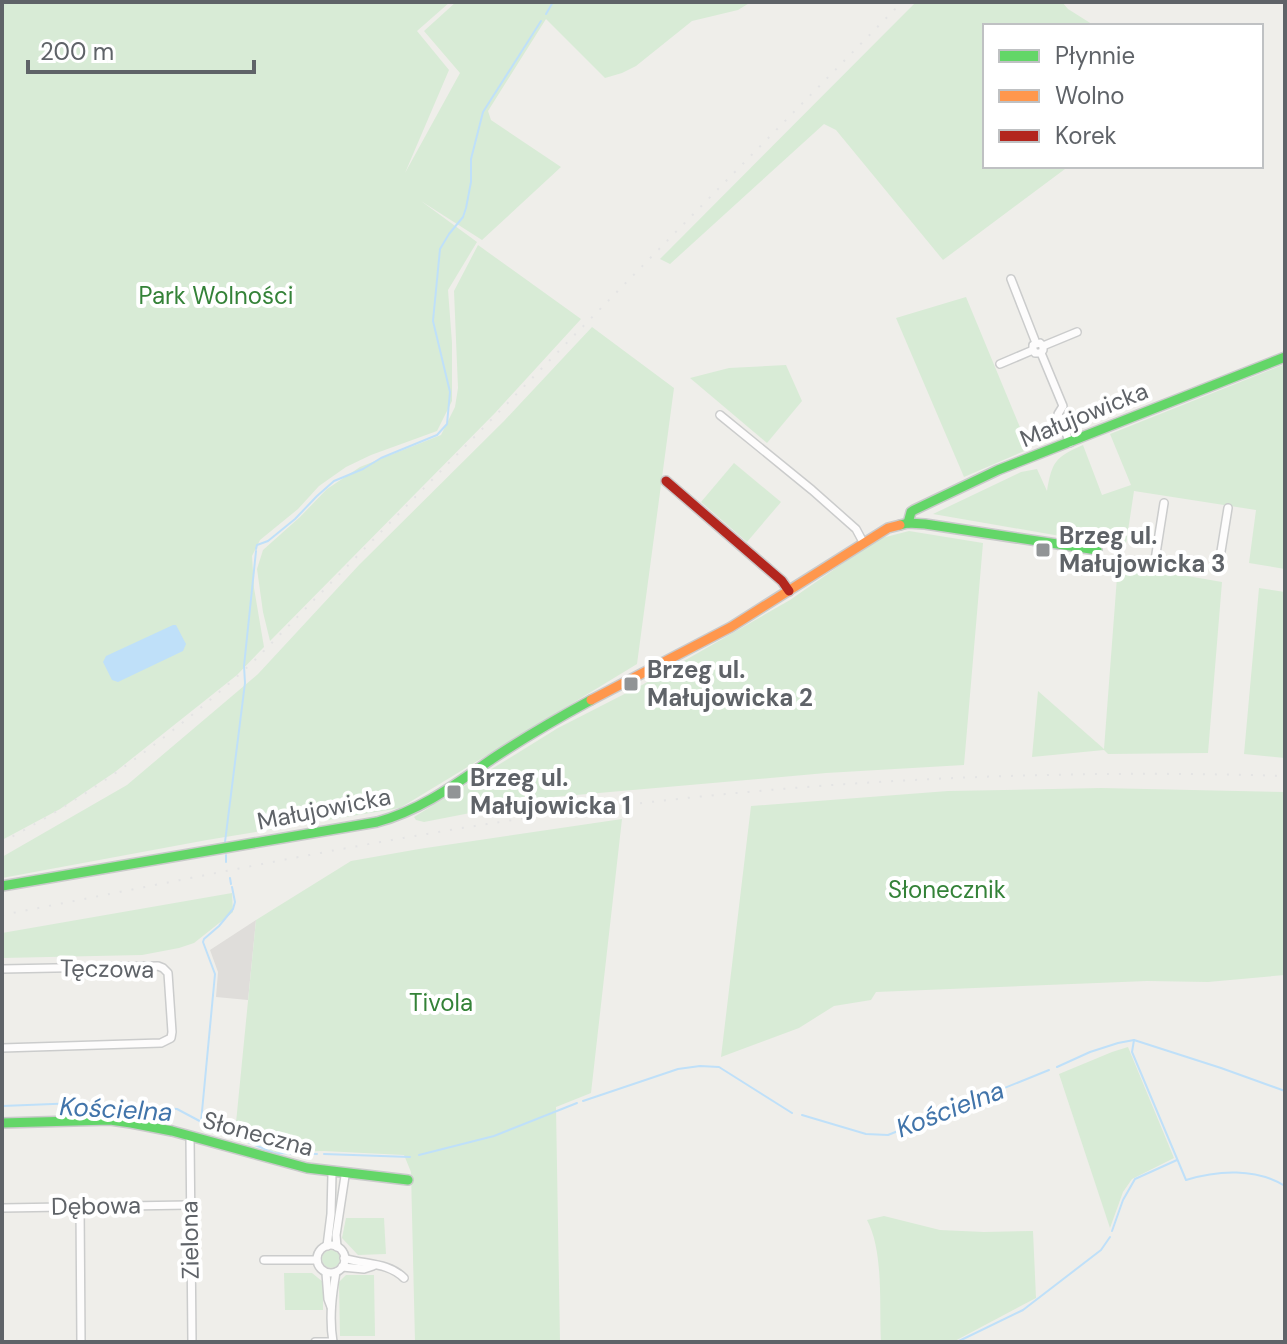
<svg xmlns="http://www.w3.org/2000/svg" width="1287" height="1344" viewBox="0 0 1287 1344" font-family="'DM Sans',sans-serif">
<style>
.industrial{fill:#dfddda}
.green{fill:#d8ebd6}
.water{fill:#bfe0f9}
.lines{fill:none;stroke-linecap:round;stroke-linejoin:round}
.stream{stroke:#bfe0f9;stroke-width:2}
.street-casing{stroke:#cbcccc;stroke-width:10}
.fast-casing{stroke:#cacacb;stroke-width:12}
.slow-casing{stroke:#cacacb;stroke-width:12}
.jam-casing{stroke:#cacacb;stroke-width:12}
.street{stroke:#fdfcfc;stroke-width:7}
.fast{stroke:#63d668;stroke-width:9}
.slow{stroke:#ff974d;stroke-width:9}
.jam{stroke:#b3261e;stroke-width:9}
.rail{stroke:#e4e4e4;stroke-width:2;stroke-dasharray:2 10;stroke-linecap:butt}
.poi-dot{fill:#919496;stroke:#fff;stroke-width:3}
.labels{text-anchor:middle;stroke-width:8;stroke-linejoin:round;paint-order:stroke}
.park-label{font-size:24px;fill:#348238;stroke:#fff}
.street-label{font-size:24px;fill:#5f6368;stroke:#fff}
.poi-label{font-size:24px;font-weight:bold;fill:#5f6368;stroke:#fff;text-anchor:start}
.water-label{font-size:26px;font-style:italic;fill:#4174aa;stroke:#fff}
</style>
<rect width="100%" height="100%" fill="#efeeea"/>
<polygon class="industrial" points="256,920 248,1000 216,997 218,972 210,950"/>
<g class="green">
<polygon points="2,2 450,2 417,31 449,70 405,173 460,73 424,31 456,2 751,2 738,10 692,21 636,66 622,73 605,78 546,19 488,111 491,120 561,167 482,240 421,201 477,242 448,290 452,343 452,401 437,431 371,455 346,467 319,486 298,509 260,540 252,556 254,588 264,647 237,675 115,772 60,809 2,840"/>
<polygon points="916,2 1062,2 1068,9 1095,26 985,26 985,166 1069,166 943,260 836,130 824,124 670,264 660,259"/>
<polygon points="478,245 581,319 495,413 270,641 263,612 257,569 263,550 300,517 327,489 360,467 441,435 455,407 458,388 454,291"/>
<polygon points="966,297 1029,449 964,477 896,318"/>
<polygon points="592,327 674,388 637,664 400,808 207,840 2,878 2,857 127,785 258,674 359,565 504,421"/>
<path d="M1285 364V569L1249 563 1256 510 1134 491 1126 544 1065 534 1066 537 933 514 1021 472 1037 469 1047 491C1052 462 1055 457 1083 445L1102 495 1131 485 1110 434Z"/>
<polygon points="786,365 802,401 767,443 690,378 729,368"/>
<polygon points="734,463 781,502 747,542 701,502"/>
<polygon points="909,531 983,543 964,765 826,773 553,797 424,822 416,820 414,817 558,728 642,685 790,600 878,539"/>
<polygon points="1118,564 1222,582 1208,753 1108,754 1104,750 1032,757 1038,691 1104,749"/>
<polygon points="1259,588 1285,592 1285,758 1244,754"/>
<polygon points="1101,788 1285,792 1285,975 1208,982 1147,981 876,992 871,1000 834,1006 799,1028 721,1057 751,806 948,791"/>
<polygon points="622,819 591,1093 556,1107 560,1342 415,1342 411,1172 404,1155 324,1151 275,1152 235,1133 256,920 351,861 419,849"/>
<polygon points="232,893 233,912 194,943 179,948 142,955 2,958 2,933"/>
<polygon points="1128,1047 1174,1158 1132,1179 1123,1192 1110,1228 1059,1074 1112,1052"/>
<path d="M884 1216 940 1230 984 1232 1033 1231 1036 1298 953 1342H881C879 1305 884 1252 867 1220Z"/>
<polygon points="346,1218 384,1218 386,1254 358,1255 342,1238"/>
<circle cx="331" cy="1259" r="9"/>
<polygon points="284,1273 312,1273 323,1282 323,1310 285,1310"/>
<polygon points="346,1275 374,1275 375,1336 340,1336 339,1282"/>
</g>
<polygon class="water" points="173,625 176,625 186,644 183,651 118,682 112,680 103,662 106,656"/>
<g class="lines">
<g class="stream">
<polyline points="546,14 553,2"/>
<polyline points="256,549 257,545 268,541 295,519 317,496 334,481 363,469 381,458 437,435 447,424 450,392 433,321 440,249 449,234 463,217 466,208 471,182 471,159 483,112 541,21"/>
<polyline points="225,842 245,683 244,666 256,551"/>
<polyline points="226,855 226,862"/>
<polyline points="230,878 231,884"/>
<path d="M1134 1040 1132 1052 1186 1180C1218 1170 1256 1168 1285 1186"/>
<polyline points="1057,1067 1090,1052 1118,1043 1134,1040 1221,1068 1285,1091"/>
<polyline points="583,1101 678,1069 700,1066 719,1067 792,1113"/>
<polyline points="2,1106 78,1103 177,1109 209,1126 274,1153 317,1154"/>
<polyline points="802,1115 866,1134 888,1135 1049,1070"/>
<polyline points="201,1122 215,974 203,942 204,939 219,926 233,909 235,902 232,887"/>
<polyline points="324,1154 410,1157"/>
<polyline points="419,1155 494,1136 577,1103"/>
<polyline points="1112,1231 1123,1200 1135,1179 1177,1160"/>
<polyline points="957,1342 1023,1310 1101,1250 1110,1237"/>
</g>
<defs>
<g id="street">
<polyline points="1011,279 1036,343"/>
<polyline points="1043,346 1077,332"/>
<polyline points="1041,353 1035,353 1033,350 1033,345 1040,343 1043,346 1043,350 1041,353 1063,406 1058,414 1070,443"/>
<polyline points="1000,364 1033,350"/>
<polyline points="720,415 812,490 856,529 863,542"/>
<polyline points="1155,560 1164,503"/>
<polyline points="1218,570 1228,508"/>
<polyline points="2,969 158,966 163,968 168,973 172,1032 171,1038 161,1043 2,1048"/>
<polyline points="190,1137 192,1342"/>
<polyline points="80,1206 81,1342"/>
<polyline points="2,1208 189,1205"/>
<circle cx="331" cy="1259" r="14"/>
<polyline points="327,1246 331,1214 332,1174"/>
<polyline points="337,1247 336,1235 345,1176"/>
<path d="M344 1258C365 1265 388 1262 404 1278"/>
<polyline points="264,1260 317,1260"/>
<polyline points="342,1267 364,1269 373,1266"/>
<polyline points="326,1273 328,1299 331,1307"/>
<polyline points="315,1342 333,1342"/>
<path d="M333 1342C329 1318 332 1295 336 1272"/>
</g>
<g id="fast">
<polyline points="908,523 911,512 914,510 998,470 1285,357"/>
<polyline points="900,525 908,523 925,524 1097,550"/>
<path d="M2 886 377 822C422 810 457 783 495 757 527 736 558 718 591 700"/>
<polyline points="2,1123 110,1120 131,1123 172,1131 307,1168 408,1180"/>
</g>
<polyline id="slow" points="591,700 731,627 888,528 900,525"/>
<polyline id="jam" points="666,481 782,581 789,591"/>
</defs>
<use href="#street" class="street-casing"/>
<use href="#fast" class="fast-casing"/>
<use href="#slow" class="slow-casing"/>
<use href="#jam" class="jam-casing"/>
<use href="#street" class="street"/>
<use href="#fast" class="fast"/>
<use href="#slow" class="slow"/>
<use href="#jam" class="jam"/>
<g class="rail">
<path d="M2 842C94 794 178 731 254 661L902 2"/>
<path d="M2 915C174 882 346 845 520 819 773 782 1029 768 1285 776"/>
</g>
</g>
<g class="poi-dot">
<rect x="1035" y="542" width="16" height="16" rx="4"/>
<rect x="623" y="676" width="16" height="16" rx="4"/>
<rect x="446" y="784" width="16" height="16" rx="4"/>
</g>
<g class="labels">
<g class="park-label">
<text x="216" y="304">Park Wolności</text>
<text x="947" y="898">Słonecznik</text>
<text x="441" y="1011">Tivola</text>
</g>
<g class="street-label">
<text transform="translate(1084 415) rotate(-22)" y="8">Małujowicka</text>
<text transform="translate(324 809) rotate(-11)" y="8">Małujowicka</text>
<text transform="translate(107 969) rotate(1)" y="8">Tęczowa</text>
<text transform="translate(258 1134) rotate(15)" y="8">Słoneczna</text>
<text transform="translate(96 1206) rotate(-1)" y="8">Dębowa</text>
<text transform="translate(190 1240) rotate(-91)" y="8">Zielona</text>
</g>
<g class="poi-label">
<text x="1059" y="544">Brzeg ul.<tspan x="1059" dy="28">Małujowicka 3</tspan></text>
<text x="647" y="678">Brzeg ul.<tspan x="647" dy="28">Małujowicka 2</tspan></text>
<text x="470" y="786">Brzeg ul.<tspan x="470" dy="28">Małujowicka 1</tspan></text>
</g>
<g class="water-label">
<text transform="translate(116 1109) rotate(3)" y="9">Kościelna</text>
<text transform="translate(950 1109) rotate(-21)" y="9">Kościelna</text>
</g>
</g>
<rect width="1287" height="1344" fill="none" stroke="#5f6368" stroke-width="8"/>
<rect x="983" y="24" width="280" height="144" fill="#ffffff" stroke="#bfc1c3" stroke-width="2"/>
<rect x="999" y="50" width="40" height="12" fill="#63d668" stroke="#bfc1c3" stroke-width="2"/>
<text x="1055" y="64" font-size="24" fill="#5f6368">Płynnie</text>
<rect x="999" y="90" width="40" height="12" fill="#ff974d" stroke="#bfc1c3" stroke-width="2"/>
<text x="1055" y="104" font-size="24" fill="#5f6368">Wolno</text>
<rect x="999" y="130" width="40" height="12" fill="#b3261e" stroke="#bfc1c3" stroke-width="2"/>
<text x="1055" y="144" font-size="24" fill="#5f6368">Korek</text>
<path d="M28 60v12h226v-12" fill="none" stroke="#5f6368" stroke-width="4"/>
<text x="40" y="60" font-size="24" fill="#5f6368" stroke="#ffffff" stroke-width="6" paint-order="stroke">200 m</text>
</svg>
